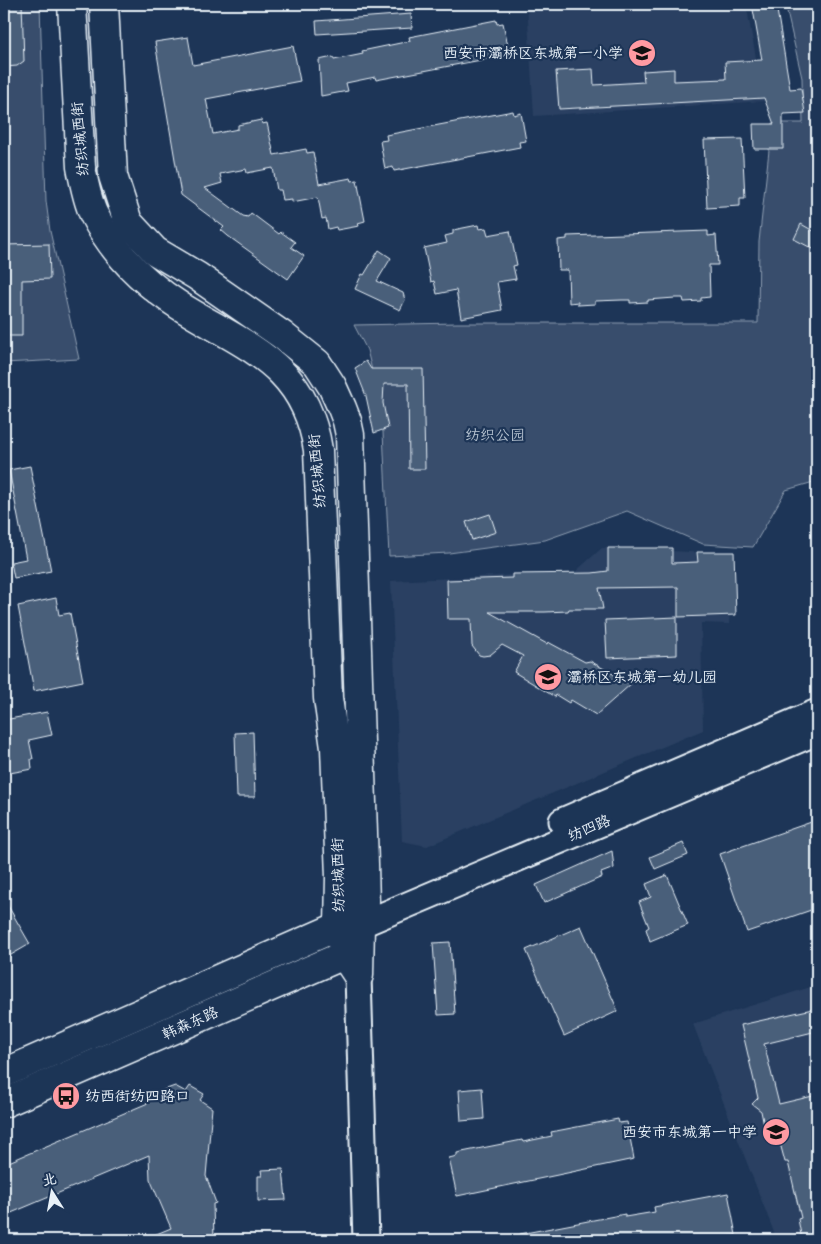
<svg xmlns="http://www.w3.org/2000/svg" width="821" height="1244" viewBox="0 0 821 1244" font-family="Sriracha,'LXGW WenKai TC',sans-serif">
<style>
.built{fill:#2a4162}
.green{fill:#374d6c;stroke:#909fb2}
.building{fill:#495e7a;stroke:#e8f1f8}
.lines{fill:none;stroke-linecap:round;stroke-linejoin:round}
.tertiary-casing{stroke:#e8f1f8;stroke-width:29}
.secondary-casing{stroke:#e8f1f8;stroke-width:31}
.tertiary{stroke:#1d3557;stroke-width:25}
.secondary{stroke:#1d3557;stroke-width:28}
.labels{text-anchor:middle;stroke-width:4.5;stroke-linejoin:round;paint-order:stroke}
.poi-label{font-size:15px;fill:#e8f1f8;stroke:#1d3557;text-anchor:end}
.street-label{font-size:15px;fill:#e8f1f8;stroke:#1d3557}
.park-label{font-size:15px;fill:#b3c0ce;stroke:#1d3557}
</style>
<rect width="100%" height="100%" fill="#1d3557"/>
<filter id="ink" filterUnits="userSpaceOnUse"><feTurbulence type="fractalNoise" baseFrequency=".02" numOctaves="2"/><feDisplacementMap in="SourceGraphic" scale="10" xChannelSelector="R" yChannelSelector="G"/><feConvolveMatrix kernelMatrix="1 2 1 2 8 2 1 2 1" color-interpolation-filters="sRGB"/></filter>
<g filter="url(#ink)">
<g class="built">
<polygon points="527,4 746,4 764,101 534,116"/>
<polygon points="602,548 734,554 729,624 701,623 703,730 427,846 402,841 391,581 575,572"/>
<polygon points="817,985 817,1240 777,1240 693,1024"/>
</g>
<g class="green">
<polygon points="4,4 40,4 46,201 50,231 79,359 4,363"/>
<polygon points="808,4 817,4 817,481 786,490 753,547 703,544 627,511 545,540 449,553 389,556 383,432 377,390 367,350 354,325 457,323 758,323 759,242 772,123 803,123 802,78 787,12"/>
</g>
<g class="building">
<polygon points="4,4 22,4 24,61 17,66 4,67"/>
<polygon points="752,4 776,4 790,89 801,88 805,113 783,114 783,149 754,149 753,124 774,124 764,98 559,109 556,71 593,69 594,85 644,82 643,71 674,69 674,81 726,79 725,62 762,60"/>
<polygon points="411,14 412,28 317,34 316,21"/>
<polygon points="496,20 497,24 503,23 509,51 501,52 502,56 376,80 375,77 346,83 348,91 321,96 319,60 333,57 334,60 363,54 362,51 410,41 409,37"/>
<polygon points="188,37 193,65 293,46 300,81 206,99 213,134 238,129 238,125 261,120 262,124 267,123 274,155 306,149 307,153 313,152 319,184 351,178 352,181 357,180 365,221 358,223 359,226 337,230 336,227 328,229 326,218 322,219 318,197 292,202 292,199 283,200 281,190 277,190 273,168 247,173 246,169 220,174 222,183 205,188 243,216 248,217 251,213 279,234 281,232 295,242 291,247 304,256 288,279 228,236 221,230 224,227 181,195 155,42"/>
<polygon points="513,111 514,115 521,113 526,141 519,142 520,147 394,171 393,167 385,169 380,141 387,140 386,135"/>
<polygon points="742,139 745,198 740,198 740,206 707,208 704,140"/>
<polygon points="801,224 817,233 817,251 794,239"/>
<polygon points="478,225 479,229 486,228 488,235 510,231 517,265 513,266 516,279 497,282 502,310 461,318 456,290 437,294 434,281 431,282 424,248 447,243 445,236 453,234 453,230"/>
<polygon points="708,231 708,236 716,235 718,265 709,265 710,297 701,298 701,301 684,302 683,298 675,298 648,300 648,302 630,303 630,300 622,300 595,301 595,304 578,305 578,302 569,303 568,270 559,270 558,240 567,239 567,236"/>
<polygon points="49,244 50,279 22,280 22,336 4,336 4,245"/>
<polygon points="379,250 391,258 377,281 403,293 405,300 400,310 355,289 362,274 364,275"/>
<polygon points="366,361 371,369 423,369 425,469 409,469 408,384 384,384 383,403 388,428 374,433 366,396 355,368"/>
<polygon points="30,466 51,571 14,578 11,562 26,559 9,470"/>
<polygon points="490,514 496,532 472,540 466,522"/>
<polygon points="608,548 672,548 672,563 698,562 697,552 734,552 736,615 678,617 678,587 599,588 603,609 569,609 568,611 545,612 489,612 547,644 548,642 585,662 590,661 631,684 596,715 571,700 569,703 556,695 555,697 514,672 523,656 502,645 490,655 483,656 479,655 472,646 471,619 448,619 447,580 512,578 512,574 592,573 608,571"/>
<polygon points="56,598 59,615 70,613 83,681 34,691 18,606"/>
<polygon points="677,617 677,655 607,658 605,620"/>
<polygon points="47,712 52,735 29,740 33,759 31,759 32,769 4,774 4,720"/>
<polygon points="253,732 255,797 237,797 235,733"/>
<polygon points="817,820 817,908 747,932 720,854"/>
<polygon points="683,843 688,855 655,869 650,857"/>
<polygon points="612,851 614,868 601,873 602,877 544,903 536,885"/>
<polygon points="667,875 688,925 650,941 646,929 649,927 639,902 651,897 646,884"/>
<polygon points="4,899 30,944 4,959"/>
<polygon points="581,926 618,1011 564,1036 526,950"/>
<polygon points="450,942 455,1014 438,1015 433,943"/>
<polygon points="817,1008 817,1031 764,1044 779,1104 817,1095 817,1240 802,1240 798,1219 801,1218 788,1162 785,1162 776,1128 765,1131 761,1111 752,1104 758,1098 741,1025"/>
<polygon points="175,1086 186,1092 190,1086 204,1094 200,1100 212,1108 206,1176 216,1203 213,1204 214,1240 142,1240 171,1228 150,1179 149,1155 4,1216 4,1164 148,1103 147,1096"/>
<polygon points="482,1088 484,1119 461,1121 459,1090"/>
<polygon points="618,1119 619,1123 627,1122 634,1159 457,1196 449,1158 457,1156 457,1153 522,1140 523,1142 552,1136 551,1132"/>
<polygon points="283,1169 286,1200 258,1201 258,1176 262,1176 261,1170"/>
<polygon points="728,1193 736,1235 707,1240 521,1240 520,1234 625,1214 625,1217 655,1212 654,1207"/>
</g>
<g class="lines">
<defs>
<g id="tertiary">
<polyline points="562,821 817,712"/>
<polyline points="360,925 817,732"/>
<polyline points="358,976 366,1240"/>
</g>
<g id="secondary">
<path d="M72 4 81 167C84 183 87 200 94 215 113 252 144 283 180 306 245 347 305 363 318 450L328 698 335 748 340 877 339 926 344 955 358 976"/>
<polyline points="104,4 113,176 128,222 155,251 197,276 282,335 317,363 332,386 342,408 347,421 350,435 364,864 365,906 360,925 359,975"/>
<polyline points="4,1073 339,926 352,916"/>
<polyline points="4,1103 344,955 352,940"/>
</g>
</defs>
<use href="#tertiary" class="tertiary-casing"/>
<use href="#secondary" class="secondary-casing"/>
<use href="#tertiary" class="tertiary"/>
<use href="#secondary" class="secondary"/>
</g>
</g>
<defs>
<symbol id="school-disc" viewBox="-11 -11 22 22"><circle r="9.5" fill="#ff9aa2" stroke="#1d3557"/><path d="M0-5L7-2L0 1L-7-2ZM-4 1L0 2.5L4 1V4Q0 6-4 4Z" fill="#111"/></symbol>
<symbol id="bus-disc" viewBox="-11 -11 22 22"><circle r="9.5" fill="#ff9aa2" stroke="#1d3557"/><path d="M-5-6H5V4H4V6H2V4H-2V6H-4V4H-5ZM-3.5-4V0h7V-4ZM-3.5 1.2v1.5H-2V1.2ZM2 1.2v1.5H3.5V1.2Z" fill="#111"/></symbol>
</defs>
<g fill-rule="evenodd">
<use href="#school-disc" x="626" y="37" width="32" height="32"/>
<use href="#school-disc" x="532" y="661" width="32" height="32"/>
<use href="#bus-disc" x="50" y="1080" width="32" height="32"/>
<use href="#school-disc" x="760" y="1116" width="32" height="32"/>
</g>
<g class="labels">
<g class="poi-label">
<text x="623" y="58">西安市灞桥区东城第一小学</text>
<text x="567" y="682" text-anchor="start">灞桥区东城第一幼儿园</text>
<text x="85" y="1101" text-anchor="start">纺西街纺四路口</text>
<text x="757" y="1137">西安市东城第一中学</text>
</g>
<g class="street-label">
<text transform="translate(80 139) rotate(-95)" y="5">纺织城西街</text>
<text transform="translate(317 471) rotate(-95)" y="5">纺织城西街</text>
<text transform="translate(589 828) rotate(-23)" y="5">纺四路</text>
<text transform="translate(338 875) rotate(-91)" y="5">纺织城西街</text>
<text transform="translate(190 1023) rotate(-24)" y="5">韩森东路</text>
</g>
<g class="park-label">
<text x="495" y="440">纺织公园</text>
</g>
</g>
<rect width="821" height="1244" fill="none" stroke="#1d3557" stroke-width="20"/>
<rect x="10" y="10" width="801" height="1224" fill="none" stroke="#e8f1f8" stroke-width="2" filter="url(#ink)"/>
<g transform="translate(52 1192) rotate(349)" stroke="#1d3557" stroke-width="4" paint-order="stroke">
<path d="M0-4L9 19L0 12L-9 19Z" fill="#e8f1f8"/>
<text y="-8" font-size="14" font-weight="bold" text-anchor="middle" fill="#e8f1f8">北</text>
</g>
</svg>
